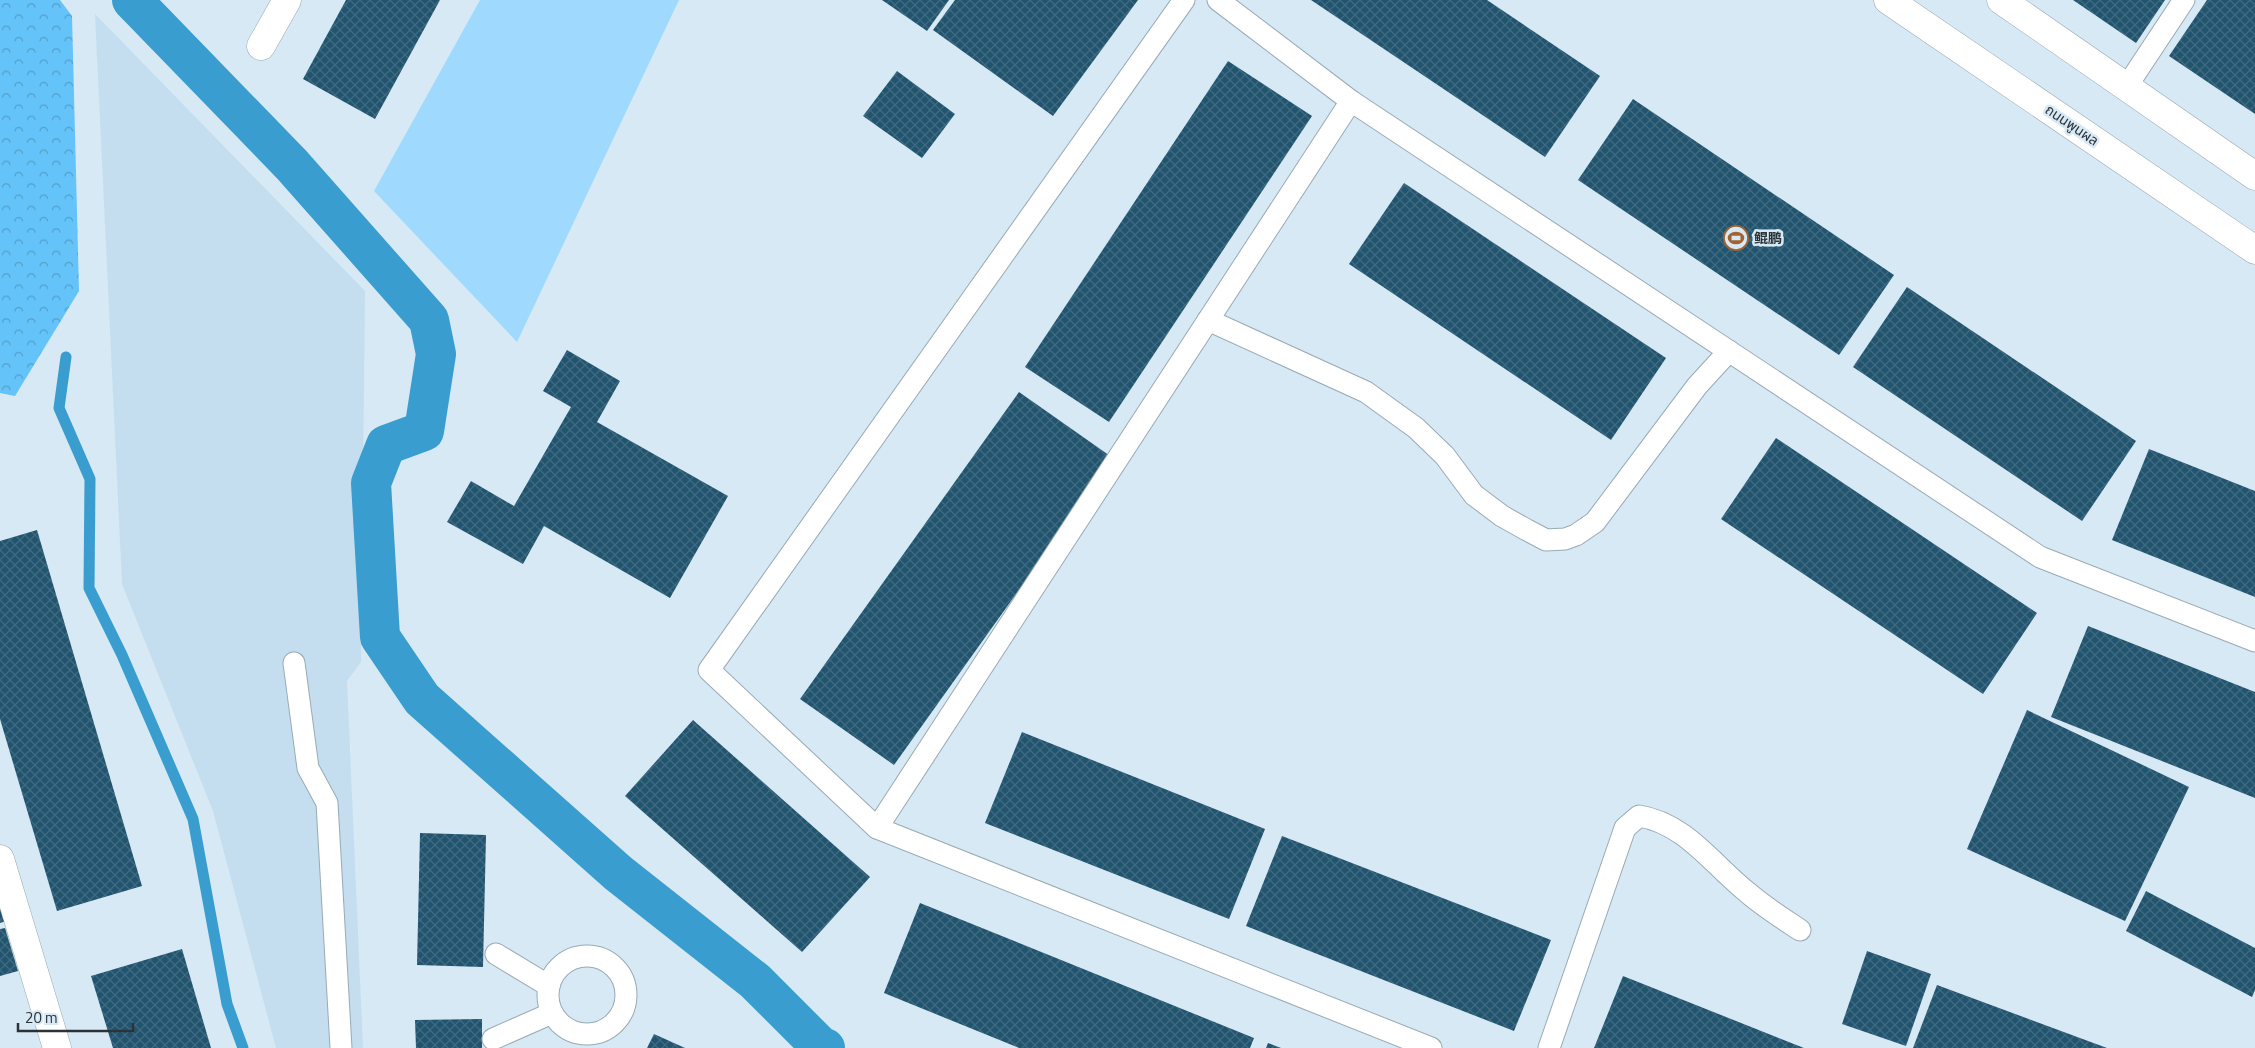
<svg xmlns="http://www.w3.org/2000/svg" width="2255" height="1048" viewBox="0 0 2255 1048" font-family="'Titillium Web','Noto Sans SC','Noto Sans Thai',sans-serif">
<style>
.built{fill:#c4deef}
.grass{fill:#9fdafe}
.forest{fill:url(#forest-crowns)}
.lines{fill:none;stroke-linecap:round;stroke-linejoin:round}
.stream{stroke:#399dcf;stroke-width:11}
.canal{stroke:#399dcf;stroke-width:40}
.building{fill:url(#building-cross-hatch)}
.lane-casing{stroke:#98aab5;stroke-width:23}
.street-casing{stroke:#98aab5;stroke-width:29}
.secondary-casing{stroke:#98aab5;stroke-width:29}
.lane{stroke:#fff;stroke-width:21}
.street{stroke:#fff;stroke-width:28}
.secondary{stroke:#fff;stroke-width:28}
.labels{text-anchor:middle;stroke-width:5;stroke-linejoin:round;paint-order:stroke}
.street-label{font-size:14px;fill:#2c3338;stroke:#d6e9f5}
.poi-label{font-size:14px;font-weight:bold;fill:#2c3338;stroke:#d6e9f5;text-anchor:start}
</style>
<defs>
<pattern id="forest-crowns" width="20" height="18" patternUnits="userSpaceOnUse" patternTransform="scale(1.25)"><rect width="20" height="18" fill="#64c3f8"/><path d="M2 6a3 3 0 1 1 6 0M12 15a3 3 0 1 1 6 0" fill="none" stroke="#539fca"/></pattern>
<pattern id="building-cross-hatch" width="8" height="8" patternUnits="userSpaceOnUse" patternTransform="scale(1.25)"><rect width="8" height="8" fill="#21546f"/><path d="M0 0l8 8M0 8l8-8" fill="none" stroke="#416a80"/></pattern>
</defs>
<rect width="100%" height="100%" fill="#d6e9f5"/>
<polygon class="built" points="95,14 365,291 361,662 347,681 363,1048 276,1048 213,811 122,584"/>
<polygon class="grass" points="480,0 679,0 517,342 374,191"/>
<polygon class="forest" points="0,0 60,0 72,16 79,291 15,396 0,393"/>
<g class="lines">
<polyline class="stream" points="66,357 59,408 90,479 89,588 122,655 193,819 227,1004 243,1048"/>
<polyline class="canal" points="132,0 292,165 429,320 436,354 424,431 386,445 371,483 380,637 422,699 618,873 755,981 820,1046 825,1048"/>
</g>
<g class="building">
<polygon points="346,0 440,0 375,119 303,79"/>
<polygon points="882,0 949,0 927,31"/>
<polygon points="955,0 1138,0 1053,116 933,30"/>
<polygon points="1311,0 1487,0 1600,76 1545,157"/>
<polygon points="2073,0 2165,0 2136,43"/>
<polygon points="2207,0 2255,0 2255,114 2169,56"/>
<polygon points="1228,61 1312,116 1109,422 1025,367"/>
<polygon points="897,71 955,114 922,158 863,116"/>
<polygon points="1633,99 1894,275 1839,355 1578,180"/>
<polygon points="1404,183 1666,358 1611,440 1349,264"/>
<polygon points="1907,287 2136,441 2082,521 1853,367"/>
<polygon points="567,350 620,381 597,422 728,496 670,598 544,526 523,564 447,522 471,481 514,506 571,407 543,391"/>
<polygon points="1019,392 1113,458 894,765 800,699"/>
<polygon points="1776,438 2037,613 1983,694 1721,519"/>
<polygon points="2149,449 2255,491 2255,597 2112,540"/>
<polygon points="37,530 142,886 57,911 0,719 0,541"/>
<polygon points="2088,626 2255,692 2255,798 2051,717"/>
<polygon points="2027,710 2189,787 2125,921 1967,849"/>
<polygon points="693,720 870,877 802,952 625,796"/>
<polygon points="1022,732 1265,829 1229,919 985,823"/>
<polygon points="420,833 486,835 483,967 417,965"/>
<polygon points="1282,836 1551,940 1514,1031 1246,926"/>
<polygon points="2146,891 2255,948 2255,990 2252,997 2126,931"/>
<polygon points="0,901 7,921 0,923"/>
<polygon points="920,903 1254,1038 1250,1048 1019,1048 884,993"/>
<polygon points="5,928 18,971 0,976 0,929"/>
<polygon points="182,949 211,1048 113,1048 91,976"/>
<polygon points="1867,951 1931,974 1906,1046 1842,1024"/>
<polygon points="1623,976 1804,1048 1594,1048"/>
<polygon points="1937,985 2107,1048 1913,1048"/>
<polygon points="482,1019 482,1048 416,1048 415,1020"/>
<polygon points="654,1034 685,1048 647,1048"/>
<polygon points="1268,1043 1281,1048 1266,1048"/>
</g>
<g class="lines">
<defs>
<g id="lane">
<polyline points="1184,0 709,670 877,828 1431,1048"/>
<polyline points="1218,0 1351,101 2040,557 2255,641"/>
<polyline points="2127,86 2184,0"/>
<polyline points="1208,320 1366,392 1416,428 1445,456 1474,495 1502,516 1527,530 1546,540 1565,539 1576,535 1595,522 1697,386 1729,351"/>
<polyline points="294,663 308,768 327,803 341,1048"/>
<polyline points="877,828 1351,101"/>
<polyline points="496,954 549,986"/>
<circle cx="587" cy="995" r="39"/>
<polyline points="493,1039 552,1013"/>
<path d="M1549 1048 1625 828 1639 816C1685 823 1713 865 1747 892 1763 906 1782 918 1800 930"/>
</g>
<g id="street">
<polyline points="261,46 287,0"/>
<polyline points="0,859 57,1048"/>
</g>
<g id="secondary">
<polyline points="1888,0 2255,250"/>
<polyline points="2001,0 2255,176"/>
</g>
</defs>
<use href="#lane" class="lane-casing"/>
<use href="#street" class="street-casing"/>
<use href="#secondary" class="secondary-casing"/>
<use href="#lane" class="lane"/>
<use href="#street" class="street"/>
<use href="#secondary" class="secondary"/>
</g>
<defs>
<symbol id="stadium-ring" viewBox="-11 -11 22 22"><circle r="9.5" fill="#d6e9f5" stroke="#a46230" stroke-width="1.5"/><path d="M0-5a6.5 5 0 1 0 0 10a6.5 5 0 1 0 0-10ZM-3.5-1.8h7v3.6h-7Z" fill="#a46230"/></symbol>
</defs>
<g fill-rule="evenodd">
<use href="#stadium-ring" x="1722" y="224" width="28" height="28"/>
</g>
<g class="labels">
<g class="street-label">
<text transform="translate(2072 125) rotate(34)" y="5">ถนนพูนผล</text>
</g>
<g class="poi-label">
<text x="1754" y="243">鲲鹏</text>
</g>
</g>
<path d="M18 1023v8h115v-8" fill="none" stroke="#2c3338" stroke-width="2.5"/>
<text x="25" y="1023" font-size="15" fill="#2c3338" stroke="#d6e9f5" stroke-width="4" paint-order="stroke">20 m</text>
</svg>
